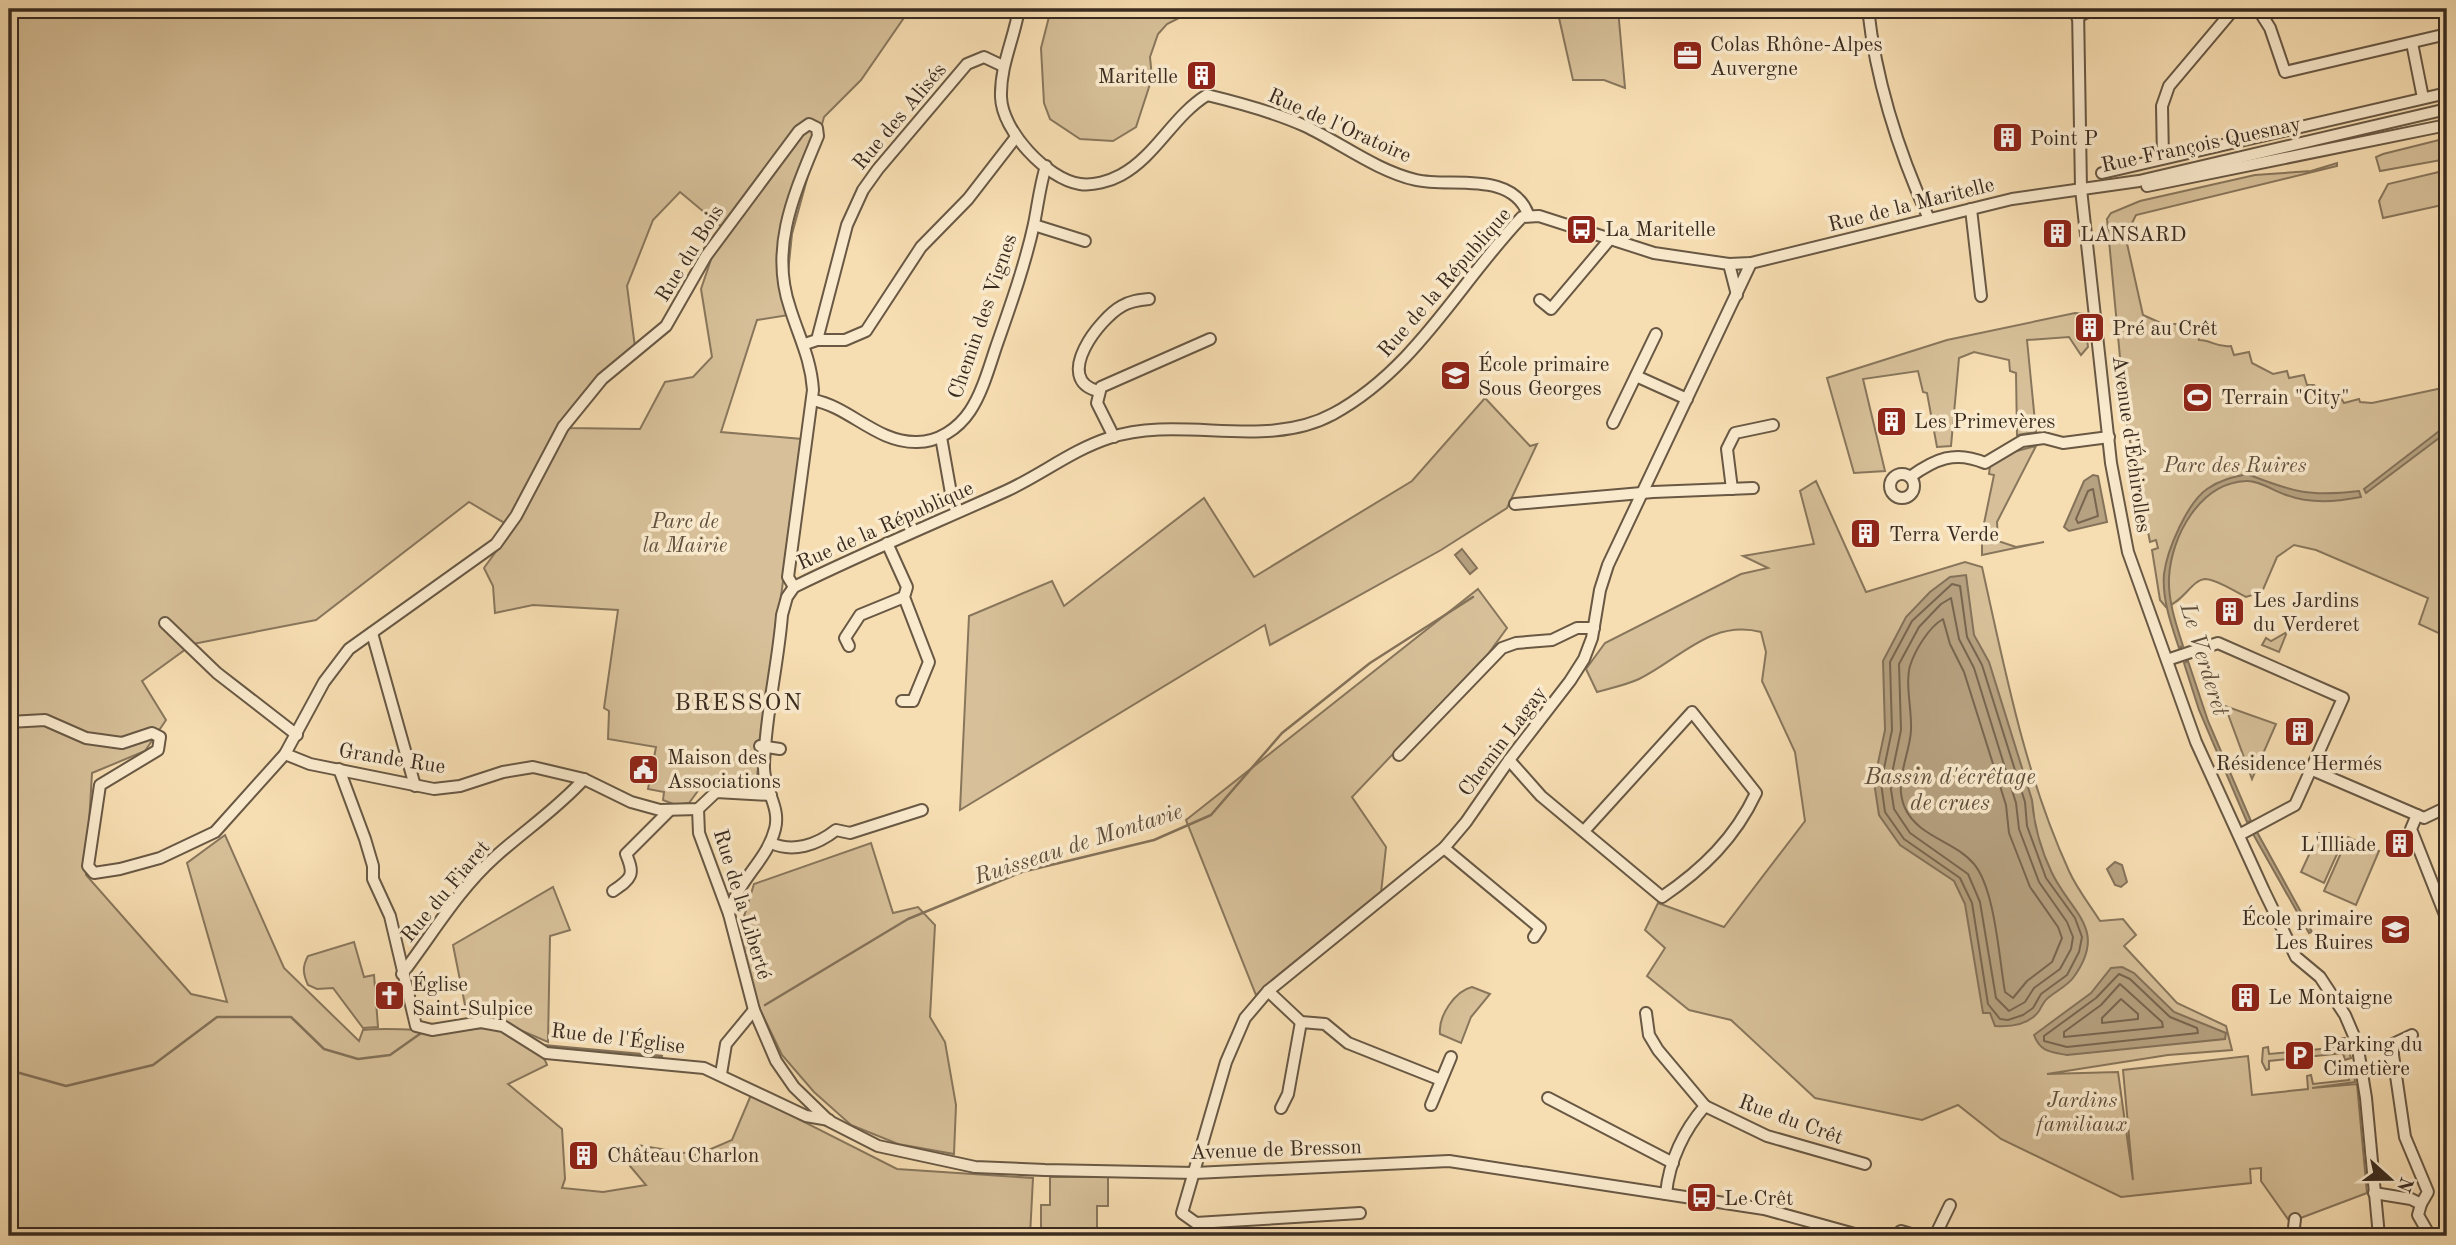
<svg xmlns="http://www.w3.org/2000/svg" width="2456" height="1245" viewBox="0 0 2456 1245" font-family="'Old Standard TT',serif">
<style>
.green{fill:#d7c099;stroke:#88765c;stroke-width:2;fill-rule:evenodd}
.water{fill:#b6a180;stroke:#84725a;stroke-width:2}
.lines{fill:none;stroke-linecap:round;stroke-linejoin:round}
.shore{stroke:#786650;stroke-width:2}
.stream{stroke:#84725a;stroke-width:2.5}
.minor-casing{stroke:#685844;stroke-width:14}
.minor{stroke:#faeacd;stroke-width:10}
.labels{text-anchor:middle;stroke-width:7;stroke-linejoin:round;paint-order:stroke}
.poi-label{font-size:21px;fill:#392b20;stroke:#faeacd;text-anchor:start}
.street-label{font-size:21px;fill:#392b20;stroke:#faeacd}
.park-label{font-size:21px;font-style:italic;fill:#60503e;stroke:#faeacd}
.water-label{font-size:23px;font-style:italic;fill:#5e4e3d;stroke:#faeacd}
.quarter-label{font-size:24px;letter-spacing:2px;fill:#392b20;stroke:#faeacd}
</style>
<rect width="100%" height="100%" fill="#f7deb2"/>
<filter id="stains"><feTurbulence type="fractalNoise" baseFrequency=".00286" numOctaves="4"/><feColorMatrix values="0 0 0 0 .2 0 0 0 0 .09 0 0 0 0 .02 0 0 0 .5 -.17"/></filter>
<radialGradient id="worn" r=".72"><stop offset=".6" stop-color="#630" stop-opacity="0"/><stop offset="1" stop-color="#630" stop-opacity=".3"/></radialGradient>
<g class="green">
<path d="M9 9H910L861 80 824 117 792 234 788 273 789 315 757 320 721 432 802 439 755 791 703 784 689 803 676 805 663 800 664 792 648 789 656 747 608 739 609 711 604 708 618 610 533 605 495 613 493 586 484 568 513 528 469 502 316 620 193 644 142 681 166 720 145 751 92 773 86 875 191 994 227 1002 187 863 225 835 284 968 359 1041 363 1030C392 1027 419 1031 449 1031 467 1031 486 1026 503 1028 516 1029 544 1054 547 1065L508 1084 562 1129 565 1179 562 1188 603 1192 646 1185 630 1166 638 1145 697 1155 732 1140 751 1095 897 1169 1033 1178 1030 1236H9ZM680 192 722 227 701 289 712 357 693 377 665 382 640 429 569 428 600 374 635 347 627 286 653 220Z"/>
<polygon points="1051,9 1181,9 1179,18 1167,24 1158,34 1150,57 1152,78 1136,127 1113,141 1080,139 1050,119 1044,103 1041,48"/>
<polygon points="1557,9 1618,9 1625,88 1604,80 1573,80"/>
<polygon points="2447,138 2447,159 2380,171 2376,157 2383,154"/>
<path d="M2337 163V166L2136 215 2131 225 2133 237 2126 239 2143 315 2163 324H2176L2181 332 2196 330 2199 340C2212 340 2216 348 2231 346L2234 355 2249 352 2252 363 2273 374 2287 371 2289 378 2304 375 2307 385H2314L2325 395H2339L2344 403 2359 399 2360 402 2372 403 2447 387V637L2419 624 2428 598 2316 550 2294 545 2277 557 2262 592 2246 597C2235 592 2217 579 2205 579 2192 580 2183 602 2166 607L2160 600 2152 550 2158 548 2156 540 2150 542 2126 421 2107 219 2111 213 2140 201 2255 175 2311 171Z"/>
<polygon points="2447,170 2447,204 2383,218 2379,201 2388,184"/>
<polygon points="2075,313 2084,314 2088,347 2081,355 2069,337 2027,340 2036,432 2017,435 2016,373 2010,371 2009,360 1974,352 1959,358 1951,446 1937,447 1927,393 1923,392 1918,371 1863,379 1885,471 1854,473 1827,378 1947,340"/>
<polygon points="1485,398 1530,446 1537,444 1507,508 1441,550 1270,645 1265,625 960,810 969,616 1052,581 1064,606 1204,498 1254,577 1412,481"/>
<polygon points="2036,446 1997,522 1998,541 2016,547 2044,542 1982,555 1982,533 1994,475 1989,474 1990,466 2013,452"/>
<path d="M1816 481 1866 592 1965 562 1982 567C2005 670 2025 775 2069 871 2077 889 2090 905 2100 921L2123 919 2136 935 2124 946 2177 1003 2226 1026 2232 1050 2168 1055 2047 1074 2118 1072 2133 1180 2123 1070 2248 1056 2252 1095 2308 1089 2307 1076 2311 1075 2313 1084 2349 1080V1074H2354L2355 1082 2312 1088 2357 1084 2367 1193 2290 1222 2261 1181V1168L2250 1169 2251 1183 2121 1197 2001 1139 1958 1105 1922 1120 1815 1098 1731 1020 1689 1010 1647 976 1665 948 1645 930 1658 903 1724 927 1805 821 1795 752 1762 681 1766 652 1761 632C1711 619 1680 659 1639 679 1626 685 1611 688 1597 692L1586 669 1605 643 1741 574 1768 568 1743 556 1814 544 1800 491Z"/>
<polygon points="1478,589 1507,628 1488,654 1352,797 1386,847 1381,893 1256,995 1186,820"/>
<polygon points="2287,632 2279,652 2262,645 2266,638 2271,641"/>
<polygon points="2225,706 2276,724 2252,779"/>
<polygon points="2319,833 2342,843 2324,883 2301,872"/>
<polygon points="2348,837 2379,851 2356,905 2324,891"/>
<polygon points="871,843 893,913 918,907 935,925 930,1017 945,1042 956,1105 954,1154 898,1144 851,1125 814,1092 782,1055 753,995 737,939 754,884"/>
<polygon points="553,887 570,930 550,936 548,1042 485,1015 467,1015 453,945"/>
<path d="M354 942 364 977 374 975 378 1027 363 1028 333 988 317 989 308 985C303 974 302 967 308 956Z"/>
<path d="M1472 987 1490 994 1471 1017 1461 1043 1440 1034C1438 1016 1455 991 1472 987Z"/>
<polygon points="2342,1038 2345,1038 2351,1058 2345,1060 2343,1053 2269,1061 2269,1069 2266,1070 2262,1062 2263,1048 2268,1047 2269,1054 2342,1047"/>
<polygon points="1050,1177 1108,1177 1108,1206 1097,1206 1097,1231 1041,1232 1041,1205 1050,1205"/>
</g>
<g class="water">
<polygon points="2447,425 2447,432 2366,493 2364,489"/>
<path d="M2247 474C2293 492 2309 497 2359 491L2361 497C2335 502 2311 504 2286 495 2274 491 2258 480 2246 481 2200 483 2171 536 2169 578 2168 601 2176 624 2183 646L2179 648C2171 624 2162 599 2164 574 2167 550 2187 503 2207 489 2220 480 2233 477 2247 474Z"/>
<polygon points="2093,475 2098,476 2107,522 2069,531 2064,527 2084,481"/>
<polygon points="1462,549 1477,568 1470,574 1455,555"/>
<path d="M1966 575 1974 635 1989 662 2032 800C2034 825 2041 850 2052 873 2071 913 2109 929 2073 978 2067 986 2056 991 2048 998 2044 1001 2042 1006 2039 1011 2029 1025 2010 1027 1995 1026L1990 1013H1983L1965 904 1954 881 1900 845 1879 815 1874 782 1885 730 1883 661 1906 617 1930 592 1950 577Z"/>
<polygon points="2188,661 2208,721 2251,821 2247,822 2199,710 2184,663"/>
<polygon points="2257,832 2312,932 2309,933 2253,834"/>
<polygon points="2115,862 2122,865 2127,882 2121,887 2115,885 2107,869"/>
<path d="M2122 967 2134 973 2174 1012 2226 1033 2225 1039 2067 1055C2051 1052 2040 1052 2034 1035L2091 993 2111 968Z"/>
</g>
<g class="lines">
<g class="shore">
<polygon points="2093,489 2098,516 2078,523 2076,519 2088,491"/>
<polygon points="1952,584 1960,586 1967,637 1982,665 2025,802 2027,826 2046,878 2075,918 2082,937 2079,952 2067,975 2041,994 2033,1008 2023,1015 2008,1020 2000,1019 1988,1004 1972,903 1960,878 1904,839 1885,812 1881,783 1892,730 1890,662 1912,621"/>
<polygon points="1951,598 1959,639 1974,668 2016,803 2019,829 2039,882 2067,922 2073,937 2071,949 2060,969 2034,988 2025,1002 2009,1011 1996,998 1980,902 1968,874 1910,833 1894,809 1890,783 1901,730 1899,664 1919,627 1941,604"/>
<path d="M1943 619 1950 644 1964 672 2006 805 2009 833 2030 887 2058 927 2062 938 2052 962 2027 981 2013 998 2005 992C1999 958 1995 889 1974 864 1955 841 1918 837 1905 808 1893 782 1910 755 1911 730 1912 710 1905 684 1910 666 1915 650 1929 627 1943 619Z"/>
<polygon points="2119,974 2130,979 2170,1017 2197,1028 2198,1033 2067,1047 2044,1041 2044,1036 2096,998"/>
<polygon points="2120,984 2162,1022 2163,1027 2064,1037 2064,1032 2101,1005"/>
<polygon points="2121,999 2138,1014 2138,1019 2102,1023 2102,1018"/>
</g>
<g class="stream">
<polyline points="765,1005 908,919 1022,872 1154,840 1211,815 1282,733 1370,663 1473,597"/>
<polyline points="450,1022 467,1019"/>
<polyline points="541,1045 662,1056"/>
<polyline points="9,1070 66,1086 153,1065 217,1017 291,1017 324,1049 358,1059 390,1055 424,1031"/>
</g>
<defs>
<g id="minor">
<path d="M1019 9C1014 39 1000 66 1001 97 1002 131 1047 179 1080 184 1093 186 1110 181 1121 175 1156 156 1173 116 1207 95 1240 103 1274 112 1305 126 1341 143 1377 171 1416 180 1450 188 1511 170 1528 214"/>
<path d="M1868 9C1876 81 1899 153 1929 219"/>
<polyline points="2078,9 2081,189 2111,463 2128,552 2196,742 2264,891 2296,957 2320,977 2345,1015 2357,1043 2366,1098 2379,1236"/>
<polyline points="2258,9 2270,28 2285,72 2447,34"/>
<polyline points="2077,17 2094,9"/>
<polyline points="2412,43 2423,98"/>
<polyline points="2163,158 2162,106 2169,86 2234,9"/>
<polyline points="2102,173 2447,93"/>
<polyline points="2147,186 2447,125"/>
<polyline points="1971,209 1981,296"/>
<polyline points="1034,225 1085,241"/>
<polyline points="1729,264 1737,295"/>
<polyline points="1540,300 1551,309 1610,239"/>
<polyline points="817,340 845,340 866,331 921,247 968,199 1016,137"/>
<polyline points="805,344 817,340 847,225 863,190 878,169 967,64 984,57 1003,66"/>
<polyline points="1636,376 1687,399"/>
<path d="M1098 391C1052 379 1100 318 1122 306 1130 301 1139 300 1149 299"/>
<path d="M813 400C850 407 877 443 917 442 938 442 958 429 970 411 982 393 989 368 996 347 1010 307 1025 265 1034 224 1038 204 1040 185 1046 166"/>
<polyline points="1613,423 1656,334"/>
<polyline points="941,437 952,499"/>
<polyline points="1114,437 1097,403 1101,387 1210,339"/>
<circle cx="1902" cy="486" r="12"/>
<path d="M1910 477C1935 459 1955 450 1985 463L2022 441 2044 438 2063 443 2109 437"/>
<polyline points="1732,489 1727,449 1735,433 1773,425"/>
<polyline points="1515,504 1653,492 1753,488"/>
<polyline points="887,543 907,587 904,597 929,662 913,701 902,701"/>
<polyline points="165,623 217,673 297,735"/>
<polyline points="372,633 415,786"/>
<polyline points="849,646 845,638 860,615 904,597"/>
<polyline points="2167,660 2218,643 2343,698 2295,805 2239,835"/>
<path d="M9 722 45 720 86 738 122 743 152 733 160 737 158 750 100 785 88 866 94 873 120 869 160 858 215 832 285 754 324 682 349 649 496 544 516 516 563 427 602 379 666 326 706 256 799 131 809 124 817 128 818 136C795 192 769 247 790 308 799 337 811 359 813 390L788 577 794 587"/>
<polyline points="760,746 780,749"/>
<polyline points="285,754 310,764 434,789 460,786 503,772 533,767 584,779 631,802 660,810 698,809 716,792 771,795"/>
<polyline points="1399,755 1502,648 1516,643 1552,640 1577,628 1594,628"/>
<path d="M1509 760 1541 796 1662 897C1703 869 1735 838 1756 793L1692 712 1584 831"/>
<polyline points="339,769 365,839 373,866 373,879 390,916 416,1026 432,1030 481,1022 503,1026 546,1053 704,1068 806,1116 829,1120"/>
<polyline points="2310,769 2424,818 2447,807"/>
<polyline points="698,809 699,833 729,914 754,1010 776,1061 794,1087 829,1121 878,1146 975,1167 1045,1170 1195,1173 1449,1161 1764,1209 1862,1236"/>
<polyline points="2417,815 2411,829 2447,920"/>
<path d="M771 843C793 853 817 845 836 830L850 833 922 810"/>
<polyline points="1444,848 1540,928 1534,937"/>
<path d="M613 891C632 878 635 875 626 854L670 810"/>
<path d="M729 914C738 879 767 861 775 829 781 806 763 789 764 766 765 716 778 666 782 615L787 597 794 587C863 553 935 523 1006 491 1041 475 1072 450 1109 438 1180 414 1265 451 1333 414 1416 369 1459 283 1522 217L1539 216 1654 253 1729 264 1751 263 2012 199 2139 181 2447 109"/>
<path d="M402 974C432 935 458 890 495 857 525 830 557 809 584 779"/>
<polyline points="1268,991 1301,1022 1325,1024 1348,1043 1441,1080"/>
<path d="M1646 1013 1649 1035 1658 1050 1705 1106C1684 1130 1669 1161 1666 1194"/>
<polyline points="721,1074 726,1044 754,1010"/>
<polyline points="1548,1098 1673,1163"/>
<polyline points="1431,1105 1451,1057"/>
<polyline points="1705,1106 1767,1136 1865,1164"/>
<polyline points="1281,1108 1288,1094 1301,1022"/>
<polyline points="2374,1193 2411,1199 2421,1204 2428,1192 2405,1137 2393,1055 2393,1044 2412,1035"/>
<polyline points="2421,1204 2418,1215 2430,1236"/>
<polyline points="1360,1213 1196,1223 1182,1213 1226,1062 1245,1018 1268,991 1444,848 1466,822 1509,760 1570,681 1584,659 1592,638 1600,590 1608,565 1751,263"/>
<polyline points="1895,1236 1901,1231 1918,1236"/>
<polyline points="1935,1236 1950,1205"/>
<polyline points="2293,1236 2295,1219"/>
</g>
</defs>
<use href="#minor" class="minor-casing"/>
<use href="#minor" class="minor"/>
</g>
<defs>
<symbol id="office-square" viewBox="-11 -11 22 22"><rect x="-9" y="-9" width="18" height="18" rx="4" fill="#8f2418" stroke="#faeacd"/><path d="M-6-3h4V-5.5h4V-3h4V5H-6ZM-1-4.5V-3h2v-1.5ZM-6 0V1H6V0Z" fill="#fff"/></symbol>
<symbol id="building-square" viewBox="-11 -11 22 22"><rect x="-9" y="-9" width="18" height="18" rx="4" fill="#8f2418" stroke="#faeacd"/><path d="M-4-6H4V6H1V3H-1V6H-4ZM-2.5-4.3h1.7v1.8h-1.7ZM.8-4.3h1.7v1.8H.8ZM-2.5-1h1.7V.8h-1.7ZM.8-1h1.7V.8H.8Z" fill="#fff"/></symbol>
<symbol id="bus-square" viewBox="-11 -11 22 22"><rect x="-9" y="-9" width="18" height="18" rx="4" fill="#8f2418" stroke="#faeacd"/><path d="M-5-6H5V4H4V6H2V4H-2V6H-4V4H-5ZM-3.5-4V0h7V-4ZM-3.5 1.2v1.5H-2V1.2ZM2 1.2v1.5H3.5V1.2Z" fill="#fff"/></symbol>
<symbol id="school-square" viewBox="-11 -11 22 22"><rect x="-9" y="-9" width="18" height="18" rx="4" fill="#8f2418" stroke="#faeacd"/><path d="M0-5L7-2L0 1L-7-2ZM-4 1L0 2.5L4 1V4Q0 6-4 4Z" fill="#fff"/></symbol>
<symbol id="stadium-square" viewBox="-11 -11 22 22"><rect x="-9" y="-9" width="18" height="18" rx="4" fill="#8f2418" stroke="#faeacd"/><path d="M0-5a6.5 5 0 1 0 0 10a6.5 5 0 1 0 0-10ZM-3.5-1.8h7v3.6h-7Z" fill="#fff"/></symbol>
<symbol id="civic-square" viewBox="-11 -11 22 22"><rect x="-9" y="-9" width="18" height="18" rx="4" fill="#8f2418" stroke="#faeacd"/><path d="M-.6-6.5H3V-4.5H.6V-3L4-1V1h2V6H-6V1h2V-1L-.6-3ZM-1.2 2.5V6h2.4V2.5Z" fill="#fff"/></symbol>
<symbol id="church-square" viewBox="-11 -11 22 22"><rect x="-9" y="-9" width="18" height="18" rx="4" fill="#8f2418" stroke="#faeacd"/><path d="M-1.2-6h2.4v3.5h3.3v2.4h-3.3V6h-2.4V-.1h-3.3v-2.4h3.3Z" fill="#fff"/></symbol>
<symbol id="parking-square" viewBox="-11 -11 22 22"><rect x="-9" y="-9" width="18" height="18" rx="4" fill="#8f2418" stroke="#faeacd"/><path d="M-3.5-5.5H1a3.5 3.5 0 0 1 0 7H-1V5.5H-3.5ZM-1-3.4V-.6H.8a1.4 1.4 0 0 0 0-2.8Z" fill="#fff"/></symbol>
</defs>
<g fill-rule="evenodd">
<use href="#office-square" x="1670" y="38" width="35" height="35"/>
<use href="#building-square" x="1184" y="58" width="35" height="35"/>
<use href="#building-square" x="1990" y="120" width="35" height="35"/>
<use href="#bus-square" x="1564" y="212" width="35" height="35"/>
<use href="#building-square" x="2040" y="216" width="35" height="35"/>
<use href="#building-square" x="2072" y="310" width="35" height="35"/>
<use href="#school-square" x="1438" y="358" width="35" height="35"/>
<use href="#stadium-square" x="2180" y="380" width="35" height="35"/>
<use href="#building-square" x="1874" y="404" width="35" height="35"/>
<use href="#building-square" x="1848" y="516" width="35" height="35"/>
<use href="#building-square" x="2212" y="594" width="35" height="35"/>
<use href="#building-square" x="2282" y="714" width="35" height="35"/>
<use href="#civic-square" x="626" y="752" width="35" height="35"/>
<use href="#building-square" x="2382" y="826" width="35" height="35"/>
<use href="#school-square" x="2378" y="912" width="35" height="35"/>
<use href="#church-square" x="372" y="978" width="35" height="35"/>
<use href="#building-square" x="2228" y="980" width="35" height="35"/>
<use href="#parking-square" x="2282" y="1038" width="35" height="35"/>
<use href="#building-square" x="566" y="1138" width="35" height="35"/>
<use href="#bus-square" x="1684" y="1180" width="35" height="35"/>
</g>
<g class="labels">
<g class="poi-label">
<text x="1710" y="51">Colas Rhône-Alpes<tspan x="1710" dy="24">Auvergne</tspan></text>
<text x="1178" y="83" text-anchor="end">Maritelle</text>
<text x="2030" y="145">Point P</text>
<text x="1605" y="236">La Maritelle</text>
<text x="2080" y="241">LANSARD</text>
<text x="2112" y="335">Pré au Crêt</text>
<text x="1478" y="371">École primaire<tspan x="1478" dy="24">Sous Georges</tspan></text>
<text x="2221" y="404">Terrain "City"</text>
<text x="1914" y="428">Les Primevères</text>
<text x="1889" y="541">Terra Verde</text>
<text x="2253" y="607">Les Jardins<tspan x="2253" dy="24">du Verderet</tspan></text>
<text x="667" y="764">Maison des<tspan x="667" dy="24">Associations</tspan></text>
<text x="2299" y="770" text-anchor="middle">Résidence Hermés</text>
<text x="2376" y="851" text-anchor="end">L'Illiade</text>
<text x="2373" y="925" text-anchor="end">École primaire<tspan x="2373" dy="24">Les Ruires</tspan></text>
<text x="412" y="991">Église<tspan x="412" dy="24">Saint-Sulpice</tspan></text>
<text x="2268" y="1004">Le Montaigne</text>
<text x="2323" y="1051">Parking du<tspan x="2323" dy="24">Cimetière</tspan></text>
<text x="607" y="1162">Château Charlon</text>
<text x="1724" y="1205">Le Crêt</text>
</g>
<g class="street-label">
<text transform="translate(899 116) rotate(-50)" y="7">Rue des Alisés</text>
<text transform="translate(1340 125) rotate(24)" y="7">Rue de l'Oratoire</text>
<text transform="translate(2201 144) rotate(-12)" y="7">Rue François Quesnay</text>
<text transform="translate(1911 204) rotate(-14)" y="7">Rue de la Maritelle</text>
<text transform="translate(689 253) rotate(-58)" y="7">Rue du Bois</text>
<text transform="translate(1444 282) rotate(-49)" y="7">Rue de la République</text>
<text transform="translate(982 316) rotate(-71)" y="7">Chemin des Vignes</text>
<text transform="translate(2132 444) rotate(82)" y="7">Avenue d'Échirolles</text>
<text transform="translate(885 525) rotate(-24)" y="7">Rue de la République</text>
<text transform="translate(1502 741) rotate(-53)" y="7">Chemin Lagay</text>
<text transform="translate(392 758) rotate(9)" y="7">Grande Rue</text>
<text transform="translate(445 891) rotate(-50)" y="7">Rue du Fiaret</text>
<text transform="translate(743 904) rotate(73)" y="7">Rue de la Liberté</text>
<text transform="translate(618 1038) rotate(7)" y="7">Rue de l'Église</text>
<text transform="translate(1791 1119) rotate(20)" y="7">Rue du Crêt</text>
<text transform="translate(1276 1149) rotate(-2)" y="7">Avenue de Bresson</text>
</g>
<g class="park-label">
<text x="2235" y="472">Parc des Ruires</text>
<text x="685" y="528">Parc de<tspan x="685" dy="24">la Mairie</tspan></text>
<text x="2082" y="1107">Jardins<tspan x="2082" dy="24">familiaux</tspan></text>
</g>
<g class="water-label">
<text transform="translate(2205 659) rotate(73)" y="8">Le Verderet</text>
<text x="1950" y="784">Bassin d'écrêtage<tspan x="1950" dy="26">de crues</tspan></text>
<text transform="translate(1078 843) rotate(-18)" y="8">Ruisseau de Montavie</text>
</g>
<g class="quarter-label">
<text x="739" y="710">BRESSON</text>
</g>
</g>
<rect width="2456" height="1245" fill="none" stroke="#f7deb2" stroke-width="35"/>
<rect x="10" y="10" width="2435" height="1224" fill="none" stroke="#392b20" stroke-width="3.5"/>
<rect x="18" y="18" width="2421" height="1210" fill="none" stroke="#392b20" stroke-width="2"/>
<g transform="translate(2390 1179) rotate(111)" stroke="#faeacd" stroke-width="5" paint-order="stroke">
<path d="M0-5L12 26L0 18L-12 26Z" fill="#392b20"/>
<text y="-10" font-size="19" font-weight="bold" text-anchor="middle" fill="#392b20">N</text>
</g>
<rect width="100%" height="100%" filter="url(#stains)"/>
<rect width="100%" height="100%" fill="url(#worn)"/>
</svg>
